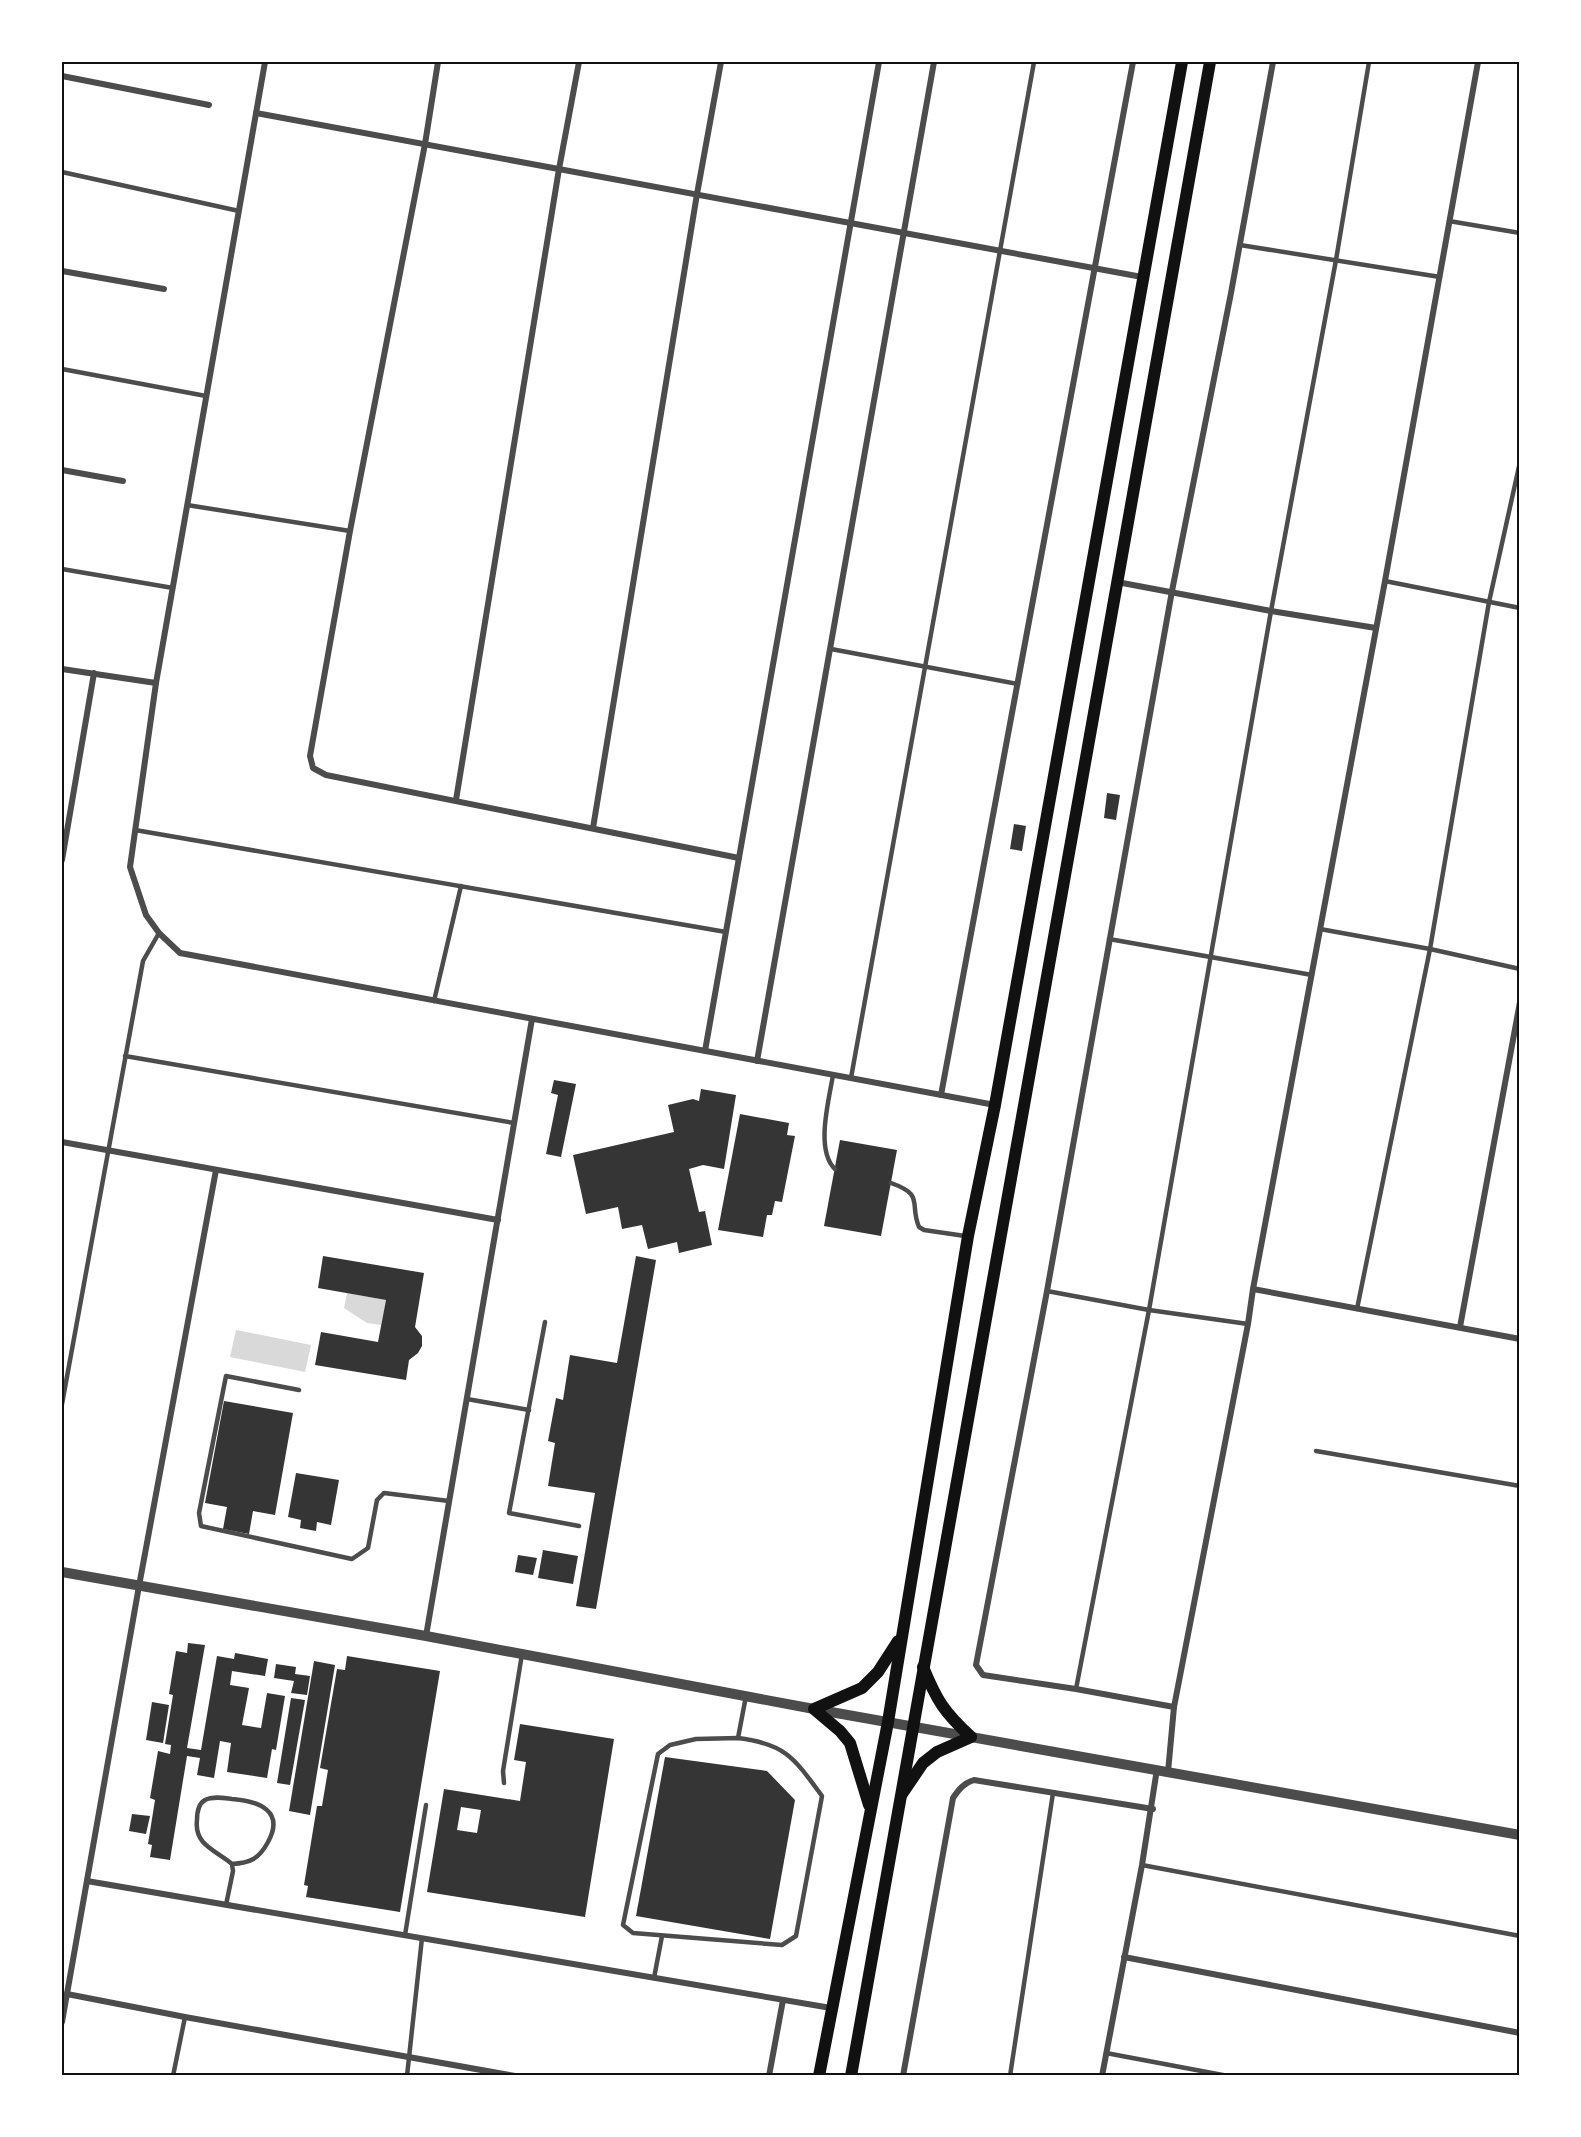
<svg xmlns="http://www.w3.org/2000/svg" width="1581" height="2137" viewBox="0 0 1581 2137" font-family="Cabin,sans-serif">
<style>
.water{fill:#d9d9d9}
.building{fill:#353535;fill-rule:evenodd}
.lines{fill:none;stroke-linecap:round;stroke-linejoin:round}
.service{stroke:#4c4c4c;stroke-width:4.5}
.minor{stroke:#4c4c4c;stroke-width:6}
.tertiary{stroke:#4c4c4c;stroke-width:10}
.secondary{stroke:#111;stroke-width:12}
.neatline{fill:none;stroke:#111;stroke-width:2}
</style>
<rect width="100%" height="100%" fill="#fff"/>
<g class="water">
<polygon points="347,1293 386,1300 381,1325 367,1323 344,1308"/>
<polygon points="236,1330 311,1345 305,1372 230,1357"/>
</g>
<g class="building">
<polygon points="1107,793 1120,795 1116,820 1104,818"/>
<polygon points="1014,824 1026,826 1022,851 1010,849"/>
<polygon points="554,1080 576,1084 561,1157 546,1154 558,1095 551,1093"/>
<polygon points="701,1089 736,1095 724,1169 703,1165 689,1169 699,1212 705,1211 712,1245 679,1253 677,1242 648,1249 642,1225 622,1229 618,1207 586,1214 573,1155 674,1132 668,1105 693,1099 699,1101"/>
<polygon points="740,1114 789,1123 787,1135 795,1136 782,1202 775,1201 772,1215 767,1215 763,1237 718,1230"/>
<polygon points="840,1140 897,1150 881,1236 824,1226"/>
<polygon points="323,1256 424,1273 415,1327 422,1336 422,1346 418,1353 409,1360 406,1380 315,1365 321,1332 378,1342 386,1300 318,1288"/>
<polygon points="636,1256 656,1260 596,1609 576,1606 595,1493 548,1486 555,1443 548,1441 556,1398 563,1400 570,1355 617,1363"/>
<polygon points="224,1401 293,1413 275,1515 253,1511 249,1534 223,1529 227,1507 205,1503"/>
<polygon points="296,1473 339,1480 331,1525 317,1522 316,1531 300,1528 301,1520 288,1517"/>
<polygon points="543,1550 578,1556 573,1584 538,1578"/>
<polygon points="518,1555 537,1558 533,1575 515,1572"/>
<polygon points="188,1643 205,1645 187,1748 201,1750 217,1656 234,1659 235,1653 268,1659 265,1676 232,1671 230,1685 249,1688 242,1725 261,1728 267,1693 285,1696 276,1750 272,1749 267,1778 227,1772 231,1743 220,1741 214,1778 197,1775 200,1758 187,1756 170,1860 150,1857 152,1845 148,1844 155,1800 150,1798 158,1751 170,1754 171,1745 165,1744 173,1695 169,1694 176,1651 187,1653"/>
<polygon points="347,1656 440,1671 400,1912 306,1897 308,1886 304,1885 317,1806 322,1806 328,1770 320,1768 337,1669 345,1670"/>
<polygon points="314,1661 335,1665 310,1815 289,1811"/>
<polygon points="276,1664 296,1667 295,1674 310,1676 307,1695 291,1693 294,1681 274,1678"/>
<polygon points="291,1698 305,1700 290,1785 277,1783"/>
<polygon points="152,1702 169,1705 163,1743 146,1740"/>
<path d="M520 1724 614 1739 585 1917 427 1892 444 1789 520 1801 526 1762 514 1760ZM461 1807 481 1810 477 1833 457 1830Z"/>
<polygon points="665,1757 767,1771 795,1800 770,1939 636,1916"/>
<polygon points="132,1814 150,1816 146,1834 129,1831"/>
</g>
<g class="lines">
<g class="service">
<polyline points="62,172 239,211"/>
<polyline points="1449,221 1520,233"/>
<polyline points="1240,245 1440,277"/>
<polyline points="62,369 206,396"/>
<polyline points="187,505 350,531"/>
<polyline points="62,569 173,588"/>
<polyline points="1385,581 1520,608"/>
<polyline points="831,649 1018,684"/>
<polyline points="135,830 726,932"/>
<polyline points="1320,929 1430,949 1520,969"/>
<polyline points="1109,939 1312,975"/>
<polyline points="434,1001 461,886"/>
<polyline points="125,1056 514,1123"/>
<path d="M833 1075C829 1100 815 1150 835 1169"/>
<polyline points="851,1078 1034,62"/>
<path d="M891 1183C925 1195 909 1203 919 1227L924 1230 965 1236"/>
<polyline points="1047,1291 1149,1310 1248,1324"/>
<polyline points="1357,1309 1430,949 1489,602 1520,462"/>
<polyline points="545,1322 509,1513 579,1526"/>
<polyline points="299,1390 226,1376 199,1513 201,1526 352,1559 368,1548 377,1500 384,1493 449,1501"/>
<polyline points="467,1399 529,1410"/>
<polyline points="62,1404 143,961 159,933"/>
<polyline points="1316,1451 1520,1486"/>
<polyline points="1076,1689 1149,1310 1271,611 1336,260 1369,62"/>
<path d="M738 1738C786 1744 794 1758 822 1796L796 1936 782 1945 633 1933 623 1925 658 1754 670 1745 696 1739Z"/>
<polyline points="738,1738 746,1696"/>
<polyline points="504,1783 503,1771 522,1654"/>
<polyline points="1142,1865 1520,1936"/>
<path d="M226 1905 233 1871 232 1864C223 1856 211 1851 203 1842 198 1836 196 1828 197 1820 197 1813 198 1804 205 1800 213 1796 223 1798 232 1799 259 1801 285 1811 268 1842 259 1859 250 1863 232 1864"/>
<polyline points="405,1935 426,1805"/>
<polyline points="654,1978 662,1936"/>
<polyline points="1106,2053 1228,2076"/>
<polyline points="173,2076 185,2017"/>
<polyline points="407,2076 422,1938"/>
<polyline points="1010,2076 1053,1793"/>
</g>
<g class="minor">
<polyline points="265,62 156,683 130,867 146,915 159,933 180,953 995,1105"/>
<polyline points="438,62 425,144 350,531 310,756 313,768 326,775 739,858"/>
<polyline points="62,76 209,105"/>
<polyline points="256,113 1142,277"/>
<polyline points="62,271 164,289"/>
<polyline points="62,470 123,481"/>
<polyline points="1117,582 1271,611 1376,628"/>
<polyline points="62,669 156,683"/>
<polyline points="456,800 559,169 579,62"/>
<polyline points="593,828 697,194 721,62"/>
<polyline points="62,860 94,673"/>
<polyline points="705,1051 879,62"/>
<polyline points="757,1061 934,62"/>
<polyline points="941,1095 1133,62"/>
<polyline points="62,1142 498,1220"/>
<polyline points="1253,1289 1520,1339"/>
<polyline points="1460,1327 1520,1002"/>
<polyline points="426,1636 532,1019"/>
<polyline points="1174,1707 1076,1689 983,1675 976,1665 1047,1291 1172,591 1231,293 1273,62"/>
<polyline points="1168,1772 1174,1707 1248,1324 1253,1289 1385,581 1478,62"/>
<polyline points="87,1881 831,2008"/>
<polyline points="1124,1957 1520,2033"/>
<polyline points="67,1994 185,2017 515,2076"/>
<polyline points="62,2022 139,1586 216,1170"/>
<polyline points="769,2076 783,2000"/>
<path d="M903 2076 953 1798C959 1789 964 1783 974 1780L1153 1809"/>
<polyline points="1102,2076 1142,1865 1157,1769"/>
</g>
<polyline class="tertiary" points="62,1572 426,1636 814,1709 1520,1835"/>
<g class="secondary">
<path d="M902 1794 923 1763 937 1752 971 1737C944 1712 937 1701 923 1667"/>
<polyline points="869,1805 850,1743 840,1731 814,1709 862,1688 878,1672 898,1641"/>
<polyline points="819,2076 888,1722 968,1236 995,1105 1182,62"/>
<polyline points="851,2076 1210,62"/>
</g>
</g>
<rect width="1581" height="2137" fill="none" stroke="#ffffff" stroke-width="126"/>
<rect x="63" y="63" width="1455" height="2011" class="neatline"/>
</svg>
